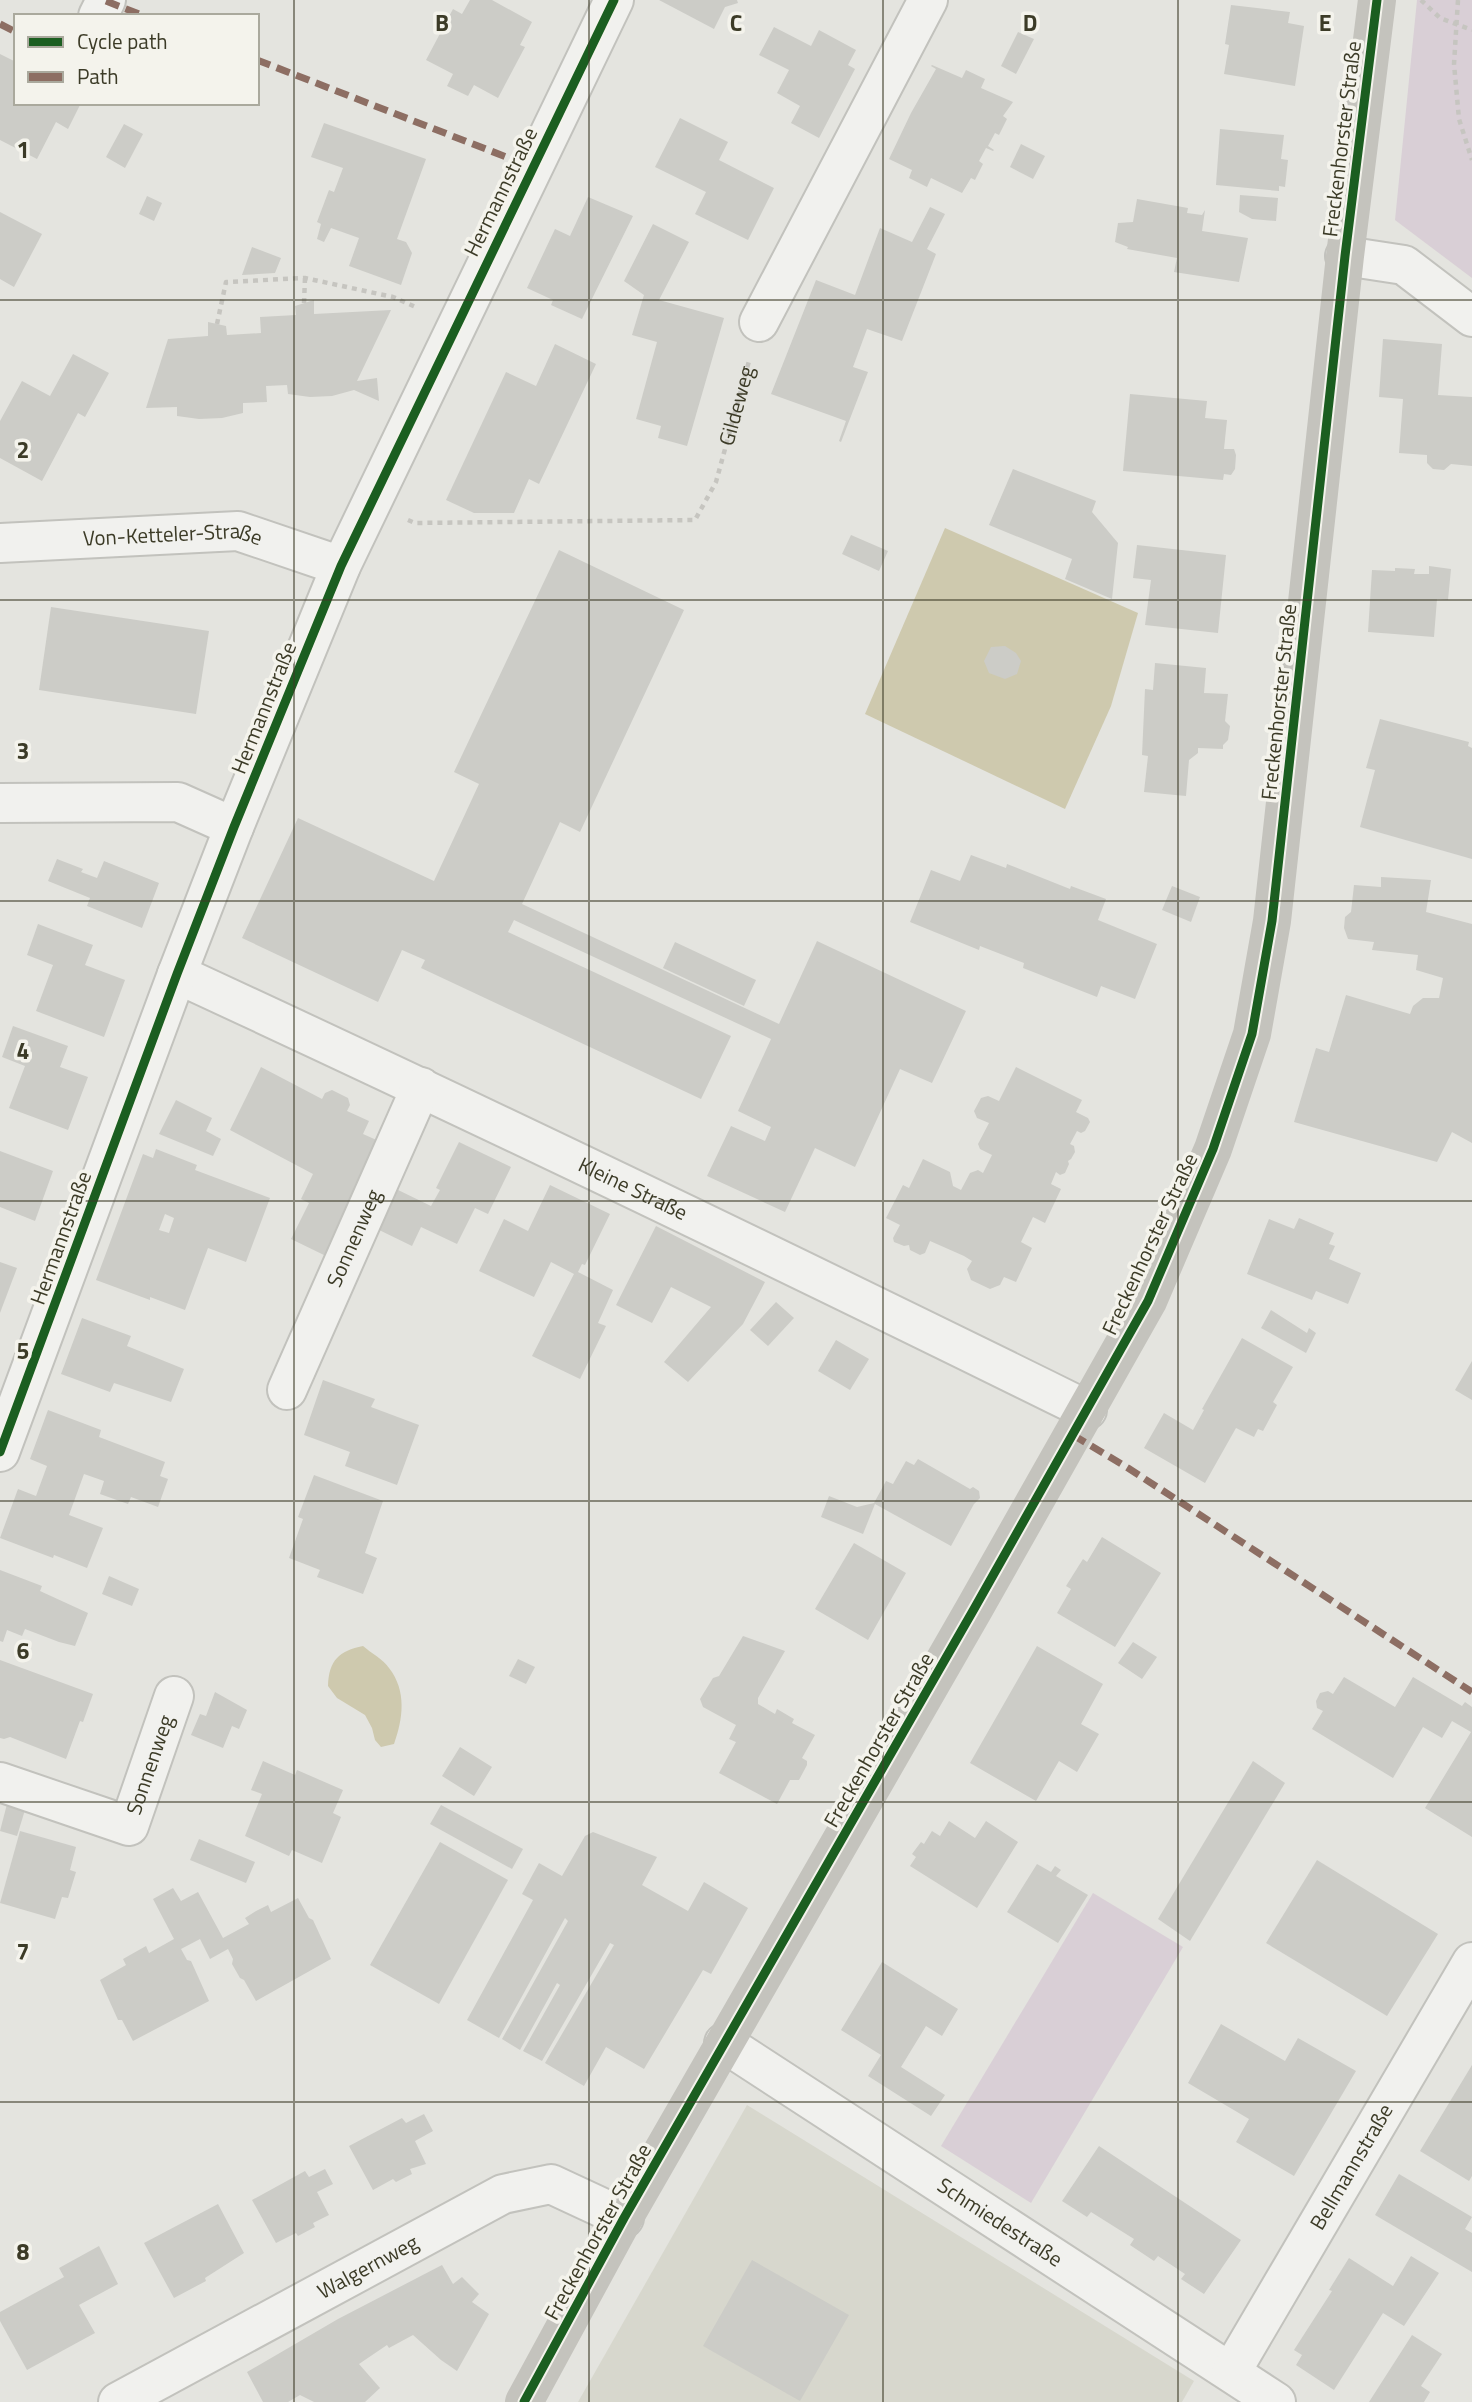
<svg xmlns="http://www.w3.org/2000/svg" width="1472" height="2402" viewBox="0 0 1472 2402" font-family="'Titillium Web',sans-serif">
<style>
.built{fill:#d7d7cd}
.green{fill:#d9cfd6}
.water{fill:#cec9ae}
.building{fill:#ccccc7;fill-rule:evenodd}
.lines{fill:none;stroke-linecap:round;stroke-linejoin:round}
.minor-casing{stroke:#c2c2bd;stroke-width:42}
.path{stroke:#c6c5c0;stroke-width:4.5;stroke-dasharray:5 5;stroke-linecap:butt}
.minor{stroke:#f1f1ee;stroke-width:38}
.secondary{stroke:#c4c3bd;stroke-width:38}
.quiet{stroke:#8d6e63;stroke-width:7;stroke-dasharray:14 7;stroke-linecap:butt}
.cycleway-casing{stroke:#f4f3ec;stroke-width:13}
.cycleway{stroke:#1b5e20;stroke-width:9}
.grid{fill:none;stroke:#3c3b27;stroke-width:2;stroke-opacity:0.55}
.labels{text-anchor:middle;stroke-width:7;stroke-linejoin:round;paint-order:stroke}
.street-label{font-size:21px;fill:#3c3b27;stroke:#f4f3ec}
.grid-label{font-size:23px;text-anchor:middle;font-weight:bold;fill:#3c3b27;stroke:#f4f3ec;stroke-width:7;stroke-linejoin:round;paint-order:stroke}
</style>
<rect width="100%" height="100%" fill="#e4e4df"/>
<polygon class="built" points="747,2105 1194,2381 1182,2402 578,2402"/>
<g class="green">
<polygon points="1417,0 1472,0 1472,278 1395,220"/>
<polygon points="1093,1893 1183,1947 1031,2203 941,2146"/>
</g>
<g class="water">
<polygon points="945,528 1138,613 1111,706 1065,809 865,714"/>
<path d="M363 1646C371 1653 383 1659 389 1668 407 1691 403 1719 394 1744L381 1747 375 1740 372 1728 365 1715 337 1698 328 1686C329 1660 339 1651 363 1646Z"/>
</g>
<g class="building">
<polygon points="470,0 492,0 532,22 520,45 525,47 498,98 474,85 468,96 447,86 453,74 426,60 453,9 462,14"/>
<polygon points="659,0 737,0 738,3 725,7 714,29"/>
<polygon points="1231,5 1290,12 1288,23 1304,26 1295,86 1224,74 1229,45 1225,44"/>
<polygon points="774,27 811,46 819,30 856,50 848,65 855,69 819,138 791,123 800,106 777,93 789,70 759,55"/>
<polygon points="1018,32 1034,39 1016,74 1001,66"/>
<polygon points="0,54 16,62 16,103 81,103 68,129 56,122 37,159 0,140"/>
<polygon points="932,65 962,78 966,70 985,79 981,88 1013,102 1003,116 1007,119 999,135 995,133 988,146 994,150 993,151 986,148 979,161 983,164 975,180 971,178 962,193 931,178 927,187 909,178 912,170 889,159 911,113 936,69 931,66"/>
<polygon points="680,118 728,142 719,160 774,188 748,240 695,214 706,192 655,167"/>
<polygon points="324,123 426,159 397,239 406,242 412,253 401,285 349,266 359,238 331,228 324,242 317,239 321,224 317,222 329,190 334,192 343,168 311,157"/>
<polygon points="124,124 143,134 125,168 106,157"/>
<polygon points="1220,129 1284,135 1281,159 1288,160 1285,187 1279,186 1279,191 1216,185"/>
<polygon points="1021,144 1045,156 1033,179 1010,167"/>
<polygon points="1240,195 1278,198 1276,221 1252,219 1239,212"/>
<polygon points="147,196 162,203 154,221 139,214"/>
<polygon points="588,197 633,216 582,319 551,305 553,300 527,288 555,229 570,236"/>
<polygon points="1137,199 1188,208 1187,213 1202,215 1205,210 1202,231 1248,238 1239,282 1174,272 1177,258 1127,249 1128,247 1115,242 1118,223 1133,222"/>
<polygon points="930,207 945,214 927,249 936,254 902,341 867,329 853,367 868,372 841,442 839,441 846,421 771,394 816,280 855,295 880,228 912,242"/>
<polygon points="0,212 42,234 14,287 0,279"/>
<polygon points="653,224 689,242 659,300 724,318 687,446 658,438 661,426 636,419 657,342 632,335 644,295 624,281"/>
<polygon points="252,247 281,258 275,273 242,275"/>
<polygon points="314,300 314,314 391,310 357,381 377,378 379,401 354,390 332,396 310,397 288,394 287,385 266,386 267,402 243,403 243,413 222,418 199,419 177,416 177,407 146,408 168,339 208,336 208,322 226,326 227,335 261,333 260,317 296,315 295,306"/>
<polygon points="1383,339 1442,344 1438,395 1472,397 1472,466 1451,464 1444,470 1433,469 1427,463 1427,455 1399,453 1403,399 1379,397"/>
<polygon points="555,344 596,364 539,484 529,479 514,513 474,513 446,500 506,372 536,386"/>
<polygon points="73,354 109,373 85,417 78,413 42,481 0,458 0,421 22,381 50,396"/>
<polygon points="1130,394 1207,401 1205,418 1227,420 1224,449 1234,449 1236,455 1235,469 1231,475 1224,474 1223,480 1123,471"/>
<polygon points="1013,469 1096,501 1092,512 1118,543 1112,599 1065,579 1072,559 989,525"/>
<polygon points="851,535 888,551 879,571 842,554"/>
<polygon points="1137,545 1226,555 1218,633 1145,625 1151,580 1133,578"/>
<polygon points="559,550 684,610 580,832 560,822 522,904 779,1024 817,941 966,1011 932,1083 900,1069 855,1167 815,1148 785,1212 707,1176 731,1126 765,1141 771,1127 738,1111 771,1039 514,920 508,932 731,1036 701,1099 421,968 425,960 402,950 378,1002 242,938 298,818 434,881 479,784 454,772"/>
<polygon points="1429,566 1451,569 1448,600 1437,599 1434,637 1368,632 1372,570 1395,571 1395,568 1415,569 1414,574 1429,574"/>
<polygon points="51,607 209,631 196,714 39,690"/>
<polygon points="1005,646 1016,653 1021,661 1017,674 1005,679 989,673 984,661 991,647"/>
<polygon points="1155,663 1206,668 1204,693 1228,694 1225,721 1230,726 1228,740 1223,745 1223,749 1198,748 1198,753 1189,760 1186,796 1144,792 1148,756 1142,755 1145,689 1153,690"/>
<polygon points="1380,719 1469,742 1468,746 1472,748 1472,859 1360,827 1375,770 1366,768"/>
<polygon points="971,855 1006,868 1007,864 1070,889 1071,886 1106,899 1098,920 1157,944 1135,999 1101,986 1097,997 1023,968 1024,963 980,946 979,950 910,922 931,870 960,881"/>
<polygon points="57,859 83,869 81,872 97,878 104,861 159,883 142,928 87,906 90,898 48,881"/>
<polygon points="1381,877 1431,880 1426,912 1472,924 1472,1143 1452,1132 1437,1162 1294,1122 1316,1048 1329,1052 1346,995 1410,1014 1413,1006 1423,998 1439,998 1443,978 1416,970 1418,955 1372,950 1374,942 1348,939 1344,928 1345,917 1351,912 1354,885 1381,887"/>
<polygon points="1172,886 1200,897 1191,922 1162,910"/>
<polygon points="38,924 93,945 85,965 125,980 104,1037 36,1011 53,965 27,955"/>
<polygon points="675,942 756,980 744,1006 663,968"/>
<polygon points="13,1026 68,1046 60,1067 88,1077 68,1130 9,1108 25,1066 2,1057"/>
<polygon points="261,1067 322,1099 325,1093 332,1090 348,1098 350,1105 347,1111 369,1121 363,1134 381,1142 326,1256 291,1239 309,1203 301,1199 313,1174 230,1130"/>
<polygon points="1016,1067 1082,1100 1076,1112 1088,1118 1090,1122 1085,1131 1081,1133 1077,1131 1070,1144 1074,1146 1075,1152 1071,1159 1068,1161 1069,1164 1065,1173 1060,1175 1056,1172 1051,1184 1061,1189 1045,1223 1033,1217 1021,1242 1032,1248 1016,1282 1004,1277 1000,1285 990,1289 971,1280 967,1269 972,1261 964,1256 930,1241 925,1253 920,1255 910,1250 909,1245 904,1246 894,1242 893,1238 900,1225 886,1218 903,1185 909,1188 923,1159 950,1172 953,1186 961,1190 970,1173 978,1170 983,1173 992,1155 980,1149 978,1144 989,1123 977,1118 974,1111 981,1098 988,1096 999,1101"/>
<polygon points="176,1100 212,1118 206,1131 221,1139 213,1156 159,1134"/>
<polygon points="459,1142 511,1167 488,1214 475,1208 457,1244 421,1227 412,1246 375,1228 394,1188 431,1206 440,1190 436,1188"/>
<path d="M156 1149 197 1165 195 1170 270 1198 246 1262 208 1248 185 1310 150 1297V1300L96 1280 143 1154 153 1158ZM165 1214 174 1218 169 1233 159 1230Z"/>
<polygon points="0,1151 53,1171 35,1221 0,1207"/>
<polygon points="550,1185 610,1214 585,1265 582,1264 578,1272 613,1290 598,1323 606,1326 580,1379 532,1356 574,1274 551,1262 534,1297 479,1271 504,1219 528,1231"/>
<polygon points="1299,1218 1334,1233 1329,1244 1335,1246 1329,1259 1361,1273 1348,1304 1316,1291 1312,1300 1247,1274 1269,1219 1294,1229"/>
<polygon points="656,1226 765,1282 743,1324 688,1382 664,1362 711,1307 671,1287 652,1323 616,1305"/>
<polygon points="0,1262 17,1268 0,1313"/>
<polygon points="776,1302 794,1318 768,1346 750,1330"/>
<polygon points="1271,1310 1307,1333 1309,1328 1316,1333 1306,1353 1261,1328"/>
<polygon points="82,1318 131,1336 127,1346 184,1369 171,1402 114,1383 110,1392 61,1374"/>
<polygon points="1242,1338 1293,1367 1273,1402 1277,1405 1263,1431 1258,1429 1254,1437 1236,1428 1205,1483 1144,1448 1164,1413 1193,1430 1204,1410 1202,1409"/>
<polygon points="836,1340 869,1359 850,1390 818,1371"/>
<polygon points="1472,1361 1472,1400 1455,1390"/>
<polygon points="323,1380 375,1399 371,1407 419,1425 397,1485 345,1466 350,1452 304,1435"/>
<polygon points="48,1410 101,1430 99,1437 165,1462 160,1476 168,1479 158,1507 131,1497 128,1504 100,1494 104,1481 84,1474 69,1515 103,1528 87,1568 54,1555 53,1558 0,1538 18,1489 36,1496 47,1466 30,1459"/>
<polygon points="918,1459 970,1489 973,1487 979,1491 980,1498 974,1504 951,1546 875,1504 863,1534 821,1517 829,1496 857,1507 874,1503 886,1481 893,1484 906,1461 914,1465"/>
<polygon points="314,1475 383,1501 365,1553 377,1558 363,1594 317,1577 320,1570 289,1558 303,1519 298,1517"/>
<polygon points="1102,1537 1161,1573 1115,1647 1057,1613 1071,1589 1066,1586 1083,1559 1087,1562"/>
<polygon points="854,1543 906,1573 868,1640 815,1609"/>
<polygon points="0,1570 42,1586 40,1591 88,1613 75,1646 59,1642 25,1629 22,1636 7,1630 3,1642 0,1641"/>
<polygon points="109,1576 139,1589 132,1606 102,1594"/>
<polygon points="743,1636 785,1651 758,1698 758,1704 775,1714 777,1709 794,1719 792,1723 815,1735 802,1758 807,1761 807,1765 799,1780 790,1780 777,1804 719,1773 736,1742 729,1739 736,1725 703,1707 700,1699 713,1678 719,1676"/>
<polygon points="1133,1642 1157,1657 1142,1679 1118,1663"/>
<polygon points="1037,1646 1103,1684 1081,1724 1099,1734 1077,1772 1059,1761 1036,1801 970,1763"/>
<polygon points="518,1659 535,1667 526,1684 509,1676"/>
<polygon points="0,1660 93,1694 83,1722 80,1721 66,1759 10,1737 4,1739 0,1738"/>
<polygon points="1344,1677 1395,1707 1413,1677 1462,1706 1465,1702 1472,1707 1472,1837 1425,1808 1471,1732 1452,1721 1442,1738 1423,1727 1393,1778 1312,1729 1323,1711 1317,1708 1316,1701 1320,1693 1328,1691 1333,1694"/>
<polygon points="215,1692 247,1710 239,1729 232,1726 223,1748 191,1735 200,1714 206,1716"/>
<polygon points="460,1747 492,1767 474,1796 442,1776"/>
<polygon points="263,1761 295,1775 297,1770 343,1790 333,1813 341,1817 322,1863 292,1850 289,1856 245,1836 262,1794 251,1790"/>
<polygon points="1253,1761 1285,1783 1190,1941 1158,1919"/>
<polygon points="7,1804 25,1810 17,1836 0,1831"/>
<polygon points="441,1805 523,1849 512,1869 430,1824"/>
<polygon points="949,1821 975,1838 986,1821 1018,1842 977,1908 910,1866 916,1857 912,1854 921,1842 924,1844 932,1831 940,1836"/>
<polygon points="20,1831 76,1847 70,1870 76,1872 68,1898 62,1897 55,1919 0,1903"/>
<polygon points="593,1832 657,1857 642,1885 688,1911 704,1882 748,1908 711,1974 703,1970 644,2069 606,2047 584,2086 545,2063 614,1945 610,1943 542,2061 523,2051 560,1985 557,1983 520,2050 502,2039 568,1921 565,1918 499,2038 467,2020 533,1900 522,1894 539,1863 562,1876 585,1836"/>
<polygon points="199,1839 255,1862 246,1883 190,1860"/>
<polygon points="440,1842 508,1880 439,2004 370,1965"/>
<polygon points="1317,1860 1438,1934 1387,2016 1266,1943"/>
<polygon points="1037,1864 1051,1872 1055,1866 1061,1870 1056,1876 1088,1895 1058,1943 1007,1912"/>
<polygon points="173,1888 181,1901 198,1892 223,1938 249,1924 245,1918 256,1911 268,1905 271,1912 298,1898 309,1918 313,1920 331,1959 256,2001 244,1980 240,1978 232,1964 233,1959 228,1949 210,1959 200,1939 181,1949 187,1960 191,1961 209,2001 133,2041 122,2020 118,2020 100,1980 126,1965 123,1959 146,1946 149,1953 174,1939 153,1899"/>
<polygon points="882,1962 958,2009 942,2036 926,2026 901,2067 945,2095 931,2116 868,2076 881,2055 841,2030"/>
<polygon points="1221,2024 1285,2061 1298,2038 1356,2071 1294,2176 1236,2142 1249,2119 1188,2083"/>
<polygon points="1472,2065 1472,2176 1469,2181 1420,2151"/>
<polygon points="424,2114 433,2131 415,2141 426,2164 410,2169 412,2174 396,2182 393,2179 373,2190 349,2146 402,2118 406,2123"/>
<polygon points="1099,2146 1241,2240 1204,2294 1181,2279 1185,2274 1158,2256 1154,2261 1130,2245 1134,2239 1091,2212 1087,2217 1062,2201"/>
<polygon points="325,2169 333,2184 317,2192 329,2215 313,2223 315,2227 298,2236 296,2233 276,2243 252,2200 305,2171 309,2177"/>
<polygon points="1399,2174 1472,2217 1465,2229 1472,2233 1472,2272 1375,2215"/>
<polygon points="218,2204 244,2253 205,2278 206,2281 174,2298 144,2243"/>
<polygon points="99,2246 118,2284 79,2305 95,2333 27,2370 0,2321 0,2312 64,2277 59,2268"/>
<polygon points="1411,2256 1439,2273 1404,2326 1383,2313 1334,2390 1296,2365 1302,2355 1294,2350 1332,2291 1329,2290 1349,2258 1393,2286"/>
<polygon points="752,2260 849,2315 800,2401 703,2346"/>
<polygon points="442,2265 453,2284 462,2277 479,2294 472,2302 489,2314 457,2371 441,2360 413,2335 389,2348 387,2345 359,2364 380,2388 365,2402 314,2402 300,2395 288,2402 263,2402 247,2372 338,2319"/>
<polygon points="1412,2335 1442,2354 1421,2386 1430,2392 1424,2402 1369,2402"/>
</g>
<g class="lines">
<defs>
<g id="minor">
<polyline points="98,16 106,0"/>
<polyline points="1345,256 1404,265 1472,317"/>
<polyline points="759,322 928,0"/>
<path id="s2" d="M0 543 238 531 341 566"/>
<polyline points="0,803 178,802 234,827"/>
<path id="s3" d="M177 974C482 1115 785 1261 1087 1410"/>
<path id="s4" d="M287 1390 421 1087"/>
<polyline points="0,1452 177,974 234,827 341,566 614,0"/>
<path id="s5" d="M0 1782 129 1826 174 1696"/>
<path id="s6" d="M724 2043 1276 2402"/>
<path id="s7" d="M1231 2372 1472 1962"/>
<path id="s8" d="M118 2402 503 2194 551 2184 624 2218"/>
</g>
</defs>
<use href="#minor" class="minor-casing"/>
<g class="path">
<polyline points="1421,0 1440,18 1472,30"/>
<polyline points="1458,0 1454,64 1459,119 1472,160"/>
<polyline points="304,303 305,278"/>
<polyline points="217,324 226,282 305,278 393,297 418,308"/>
<path id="s1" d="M408 520 415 523 695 520 716 482 749 361"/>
</g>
<use href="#minor" class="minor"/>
<polyline class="secondary" points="524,2402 624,2218 974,1609 1148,1301 1213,1149 1252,1034 1272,921 1345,256 1377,0"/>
<g class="quiet">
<polyline points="106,1 144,16"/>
<polyline points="0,24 16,32"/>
<polyline points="257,60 532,167"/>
<polyline points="1073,1435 1128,1468 1472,1692"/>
</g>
<defs>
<g id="cycleway">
<polyline points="0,1452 177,974 234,827 341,566 614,0"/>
<polyline points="524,2402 624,2218 974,1609 1148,1301 1213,1149 1252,1034 1272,921 1345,256 1377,0"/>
</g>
</defs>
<use href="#cycleway" class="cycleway-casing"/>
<use href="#cycleway" class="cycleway"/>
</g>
<path class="grid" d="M294 0V2402M589 0V2402M883 0V2402M1178 0V2402M0 300H1472M0 600H1472M0 901H1472M0 1201H1472M0 1501H1472M0 1802H1472M0 2102H1472"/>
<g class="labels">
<g class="street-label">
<text transform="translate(1342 139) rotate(-83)" y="7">Freckenhorster Straße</text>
<text transform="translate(501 192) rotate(-64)" y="7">Hermannstraße</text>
<text dy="7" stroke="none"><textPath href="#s1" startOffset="410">Gildeweg</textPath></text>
<text dy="7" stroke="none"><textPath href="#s2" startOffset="173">Von-Ketteler-Straße</textPath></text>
<text transform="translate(1279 702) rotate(-84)" y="7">Freckenhorster Straße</text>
<text transform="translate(264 708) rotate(-68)" y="7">Hermannstraße</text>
<text dy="7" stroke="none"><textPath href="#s3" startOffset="504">Kleine Straße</textPath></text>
<text transform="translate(61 1238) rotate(-70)" y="7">Hermannstraße</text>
<text dy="7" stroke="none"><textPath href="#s4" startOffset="166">Sonnenweg</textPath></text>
<text transform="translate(1150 1244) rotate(-65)" y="7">Freckenhorster Straße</text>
<text transform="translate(879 1740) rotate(-60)" y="7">Freckenhorster Straße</text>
<text dy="7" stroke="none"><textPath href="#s5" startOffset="201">Sonnenweg</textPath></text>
<text dy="7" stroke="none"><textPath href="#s7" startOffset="238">Bellmannstraße</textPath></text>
<text dy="7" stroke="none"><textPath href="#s6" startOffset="329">Schmiedestraße</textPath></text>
<text transform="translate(598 2232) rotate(-61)" y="7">Freckenhorster Straße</text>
<text dy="7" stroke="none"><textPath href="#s8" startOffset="284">Walgernweg</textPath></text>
</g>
</g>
<g class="grid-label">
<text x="442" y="31">B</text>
<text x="736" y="31">C</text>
<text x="1030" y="31">D</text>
<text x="1325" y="31">E</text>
<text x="23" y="158">1</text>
<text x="23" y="458">2</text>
<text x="23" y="759">3</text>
<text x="23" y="1059">4</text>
<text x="23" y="1359">5</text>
<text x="23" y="1659">6</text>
<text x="23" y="1960">7</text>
<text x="23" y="2260">8</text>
</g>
<rect x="14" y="14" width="245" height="91" fill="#f4f3ec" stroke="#aaa99d" stroke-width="2"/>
<rect x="28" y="37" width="35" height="10" fill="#1b5e20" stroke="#aaa99d" stroke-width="2"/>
<text x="77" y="49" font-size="21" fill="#3c3b27">Cycle path</text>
<rect x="28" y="72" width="35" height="10" fill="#8d6e63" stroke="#aaa99d" stroke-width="2"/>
<text x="77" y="84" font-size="21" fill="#3c3b27">Path</text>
</svg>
